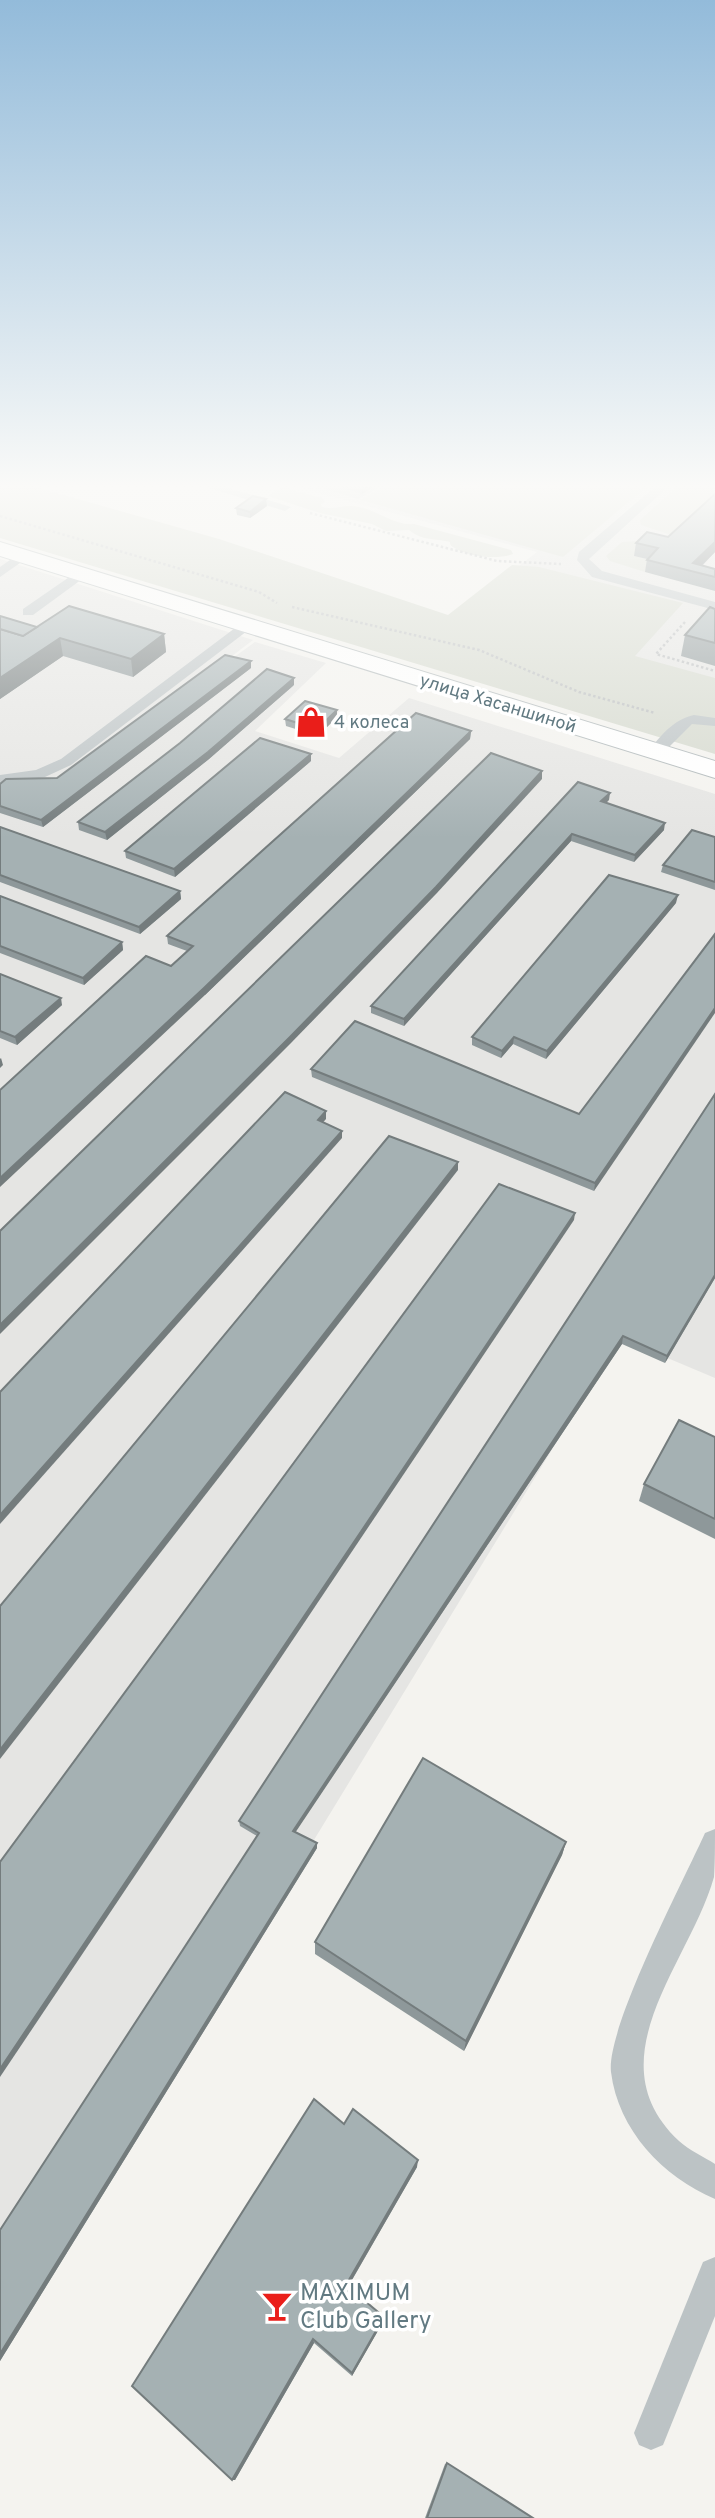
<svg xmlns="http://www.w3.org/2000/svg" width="715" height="2518" viewBox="0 0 715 2518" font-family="Overpass,sans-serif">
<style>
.built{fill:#e5e5e3}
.green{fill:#d5d9ce}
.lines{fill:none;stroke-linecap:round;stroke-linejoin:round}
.secondary-casing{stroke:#afb7b9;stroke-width:2}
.path{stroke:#b9bcbe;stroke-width:2.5;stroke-dasharray:2.5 2.5;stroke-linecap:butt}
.lane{fill:#bcc3c5;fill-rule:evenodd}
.secondary{fill:#fff;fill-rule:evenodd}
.wall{fill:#8e989a}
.shaded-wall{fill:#747c7d}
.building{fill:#a5b1b3;stroke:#747c7d;stroke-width:2}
.labels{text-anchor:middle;stroke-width:7;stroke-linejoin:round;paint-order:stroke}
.far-street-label{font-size:18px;fill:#627a82;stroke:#fff}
.far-poi-label{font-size:18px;fill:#627a82;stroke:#fff;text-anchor:start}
.near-poi-label{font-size:24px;fill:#627a82;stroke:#fff;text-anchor:start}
</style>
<rect width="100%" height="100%" fill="#f4f3ef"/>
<g class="built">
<polygon points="293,486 715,486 715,697 447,622 537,552"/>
<polygon points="0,559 253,640 164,708 255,642 326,663 255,731 339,758 409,698 715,794 715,1378 620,1338 0,2355"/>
</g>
<g class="green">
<polygon points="0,486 32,486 219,539 448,615 512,565 539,567 683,603 635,656 715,678 715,754 0,538"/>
<polygon points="383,486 628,486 643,490 563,557 361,500"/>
<polygon points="678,486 715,486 715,497 674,536 641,525 640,520"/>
<path d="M282 487 322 498 325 502 321 504 322 507C333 510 340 506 350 506 374 506 391 526 414 524L511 550 513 554C498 560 467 557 453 547 447 543 454 542 445 541 429 538 422 540 409 530L386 531 372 524 320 513 268 496Z"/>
<polygon points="637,541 646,543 634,556 655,561 645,572 610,561 606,556 622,542"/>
</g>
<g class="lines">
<defs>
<polygon id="secondary" points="0,542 715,761 715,778 0,556"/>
</defs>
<use href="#secondary" class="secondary-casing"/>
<g class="path">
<polyline points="310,513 497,561 561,564"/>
<polyline points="0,516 259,592 277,603"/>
<polyline points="292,607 479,650 579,692 655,713"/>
<polyline points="685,622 656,654 715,671"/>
</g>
<g class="lane">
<polygon points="203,486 222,486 291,507 285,511"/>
<polygon points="316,486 336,486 357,491 367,486 382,486 358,499"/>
<polygon points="656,486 669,486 589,559 602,571 715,602 715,610 592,577 577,560 579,552"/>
<polygon points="20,553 30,556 0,577 0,567"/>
<polygon points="78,571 89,574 33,615 23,615 23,609"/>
<polygon points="243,622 255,625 71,765 45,777 0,785 0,775 36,770 61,759"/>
<path d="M694 715 715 718V726L692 724 661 755H651L648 752C661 735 673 720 694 715Z"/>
<path d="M715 1829C715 1844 715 1863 714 1877 690 1963 592 2059 679 2141 689 2150 704 2157 715 2164V2199C663 2177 618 2130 611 2072 606 2028 684 1880 705 1833Z"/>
<polygon points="715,2257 715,2316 663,2445 651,2450 639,2445 634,2433 703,2262"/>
</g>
<use href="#secondary" class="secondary"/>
</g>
<g class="wall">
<polygon points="336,486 374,486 362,494"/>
<polygon points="715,494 715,552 702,566 715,569 715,591 645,572 647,559 634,556 636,543 668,537"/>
<polygon points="267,506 250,518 237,515 236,508"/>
<polygon points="715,609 715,666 681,656 685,635"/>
<polygon points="0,616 37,627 164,634 166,652 133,677 63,656 0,699"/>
<polygon points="251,668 43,827 0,813 0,784 57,778"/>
<polygon points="294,685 209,759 107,840 79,830 78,822"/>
<polygon points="337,710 337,717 318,736 286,726 285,719"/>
<polygon points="471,731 470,739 205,995 171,966 187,951 168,944 167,936"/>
<polygon points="311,761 175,877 126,858 125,851"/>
<polygon points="609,800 606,803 664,830 634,862 571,841 404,1026 371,1013 371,1006"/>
<polygon points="0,827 180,891 181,899 140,934 0,882"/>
<polygon points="715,837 715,890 661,872 663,865"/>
<polygon points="0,896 122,942 123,950 84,985 0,953"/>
<polygon points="676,903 546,1059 513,1044 501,1058 472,1045 472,1037"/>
<polygon points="715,934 594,1191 312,1077 311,1069 579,1114"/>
<polygon points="0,974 62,1005 17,1045 0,1038"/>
<polygon points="715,1094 715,1278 665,1363 622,1344 295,1832 317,1848 0,2361 0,2230 257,1836 240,1826 239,1821"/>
<polygon points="715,1437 715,1539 639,1501 644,1484"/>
<polygon points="566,1842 562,1855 464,2051 315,1954 315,1942"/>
<polygon points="344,2124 417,2167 348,2287 383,2322 352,2376 314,2343 235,2480 232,2480"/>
<polygon points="447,2463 533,2518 425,2518 445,2464"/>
</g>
<g class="shaded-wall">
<polygon points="362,486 374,486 362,494"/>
<polygon points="266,499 267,506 250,518 250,512"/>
<polygon points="715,542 715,552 695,572 693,563"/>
<polygon points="164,634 166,652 133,677 131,659"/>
<polygon points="60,638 63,656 0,699 0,678"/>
<polygon points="251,661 251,668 43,827 41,820"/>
<polygon points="294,678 294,685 209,759 107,840 105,832"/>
<polygon points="337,710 337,717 318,736 317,729"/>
<polygon points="471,731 470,739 205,995 0,1187 0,1178"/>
<polygon points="311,754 311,761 175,877 174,869"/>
<polygon points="542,771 542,779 436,894 290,1044 0,1334 0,1325"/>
<polygon points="610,793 609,800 600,809 601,801"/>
<polygon points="665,823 664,830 634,862 635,855"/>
<polygon points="572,834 571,841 404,1026 404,1019"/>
<polygon points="180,891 181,899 140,934 139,927"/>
<polygon points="678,895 676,903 546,1059 547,1051"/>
<polygon points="122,942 123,950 84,985 83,978"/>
<polygon points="61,998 62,1005 17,1045 15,1037"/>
<polygon points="715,1008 715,1013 594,1191 595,1183"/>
<polygon points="514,1037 513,1044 501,1058 502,1051"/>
<polygon points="1,1058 3,1065 0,1068 0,1059"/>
<polygon points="326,1111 326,1119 318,1128 318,1120"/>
<polygon points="342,1131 342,1138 0,1524 0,1515"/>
<polygon points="458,1162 458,1170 0,1759 0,1750"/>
<polygon points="575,1213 574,1220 0,2077 0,2069"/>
<polygon points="715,1275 715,1278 665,1363 667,1356"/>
<polygon points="623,1336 622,1344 293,1836 293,1831"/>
<polygon points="566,1842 562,1855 464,2051 466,2041"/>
<polygon points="317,1843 317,1848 0,2361 0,2354"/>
<polygon points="418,2160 417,2167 346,2290 346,2285"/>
<polygon points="384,2317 383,2322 352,2376 352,2373"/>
<polygon points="313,2339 314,2343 235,2480 232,2480"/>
</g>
<g class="building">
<polygon points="715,494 715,542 693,563 715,569 715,577 647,560 658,548 636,543 647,532 668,537"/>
<polygon points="253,496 266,499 250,512 236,508"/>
<polygon points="69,606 164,634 131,659 60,638 0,678 0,629 23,636"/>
<polygon points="710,607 715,609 715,643 685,635"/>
<polygon points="0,616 37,627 23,636 0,629"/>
<polygon points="225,655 251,661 41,820 0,806 0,784 6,779 57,778"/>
<polygon points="267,669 294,678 208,752 105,832 78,822 180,743"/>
<polygon points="305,701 337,710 317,729 285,719"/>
<polygon points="416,713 471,731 204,988 0,1178 0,1090 146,956 171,966 193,946 167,936"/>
<polygon points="260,738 311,754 174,869 125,851"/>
<polygon points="491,753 542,771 436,887 290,1037 0,1325 0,1231"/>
<polygon points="578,782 610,793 601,801 665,823 635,855 572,834 404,1019 371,1006"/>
<polygon points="0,827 180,891 139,927 0,875"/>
<polygon points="692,830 715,837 715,882 663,865"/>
<polygon points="609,875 678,895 547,1051 514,1037 502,1051 472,1037"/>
<polygon points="0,896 122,942 83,978 0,946"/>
<polygon points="715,934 715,1008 595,1183 311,1069 355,1021 579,1114"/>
<polygon points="0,974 61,998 15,1037 0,1031"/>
<polygon points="285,1092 326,1111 318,1120 342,1131 0,1515 0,1392"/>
<polygon points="715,1094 715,1275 667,1356 623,1336 293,1831 317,1843 0,2354 0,2230 259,1833 239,1821"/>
<polygon points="389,1136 458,1162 0,1750 0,1606"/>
<polygon points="499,1184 575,1213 0,2069 0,1862"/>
<polygon points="679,1420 715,1437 715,1519 644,1484"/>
<polygon points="423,1758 566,1842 466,2041 315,1942"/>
<polygon points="314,2099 344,2124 353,2109 418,2160 346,2285 384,2317 352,2373 313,2339 232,2480 132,2386"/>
<polygon points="447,2463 533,2518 427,2518"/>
</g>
<linearGradient id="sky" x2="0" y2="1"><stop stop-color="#93bbda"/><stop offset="0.58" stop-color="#fafaf8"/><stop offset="1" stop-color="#fafaf8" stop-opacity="0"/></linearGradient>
<rect width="715" height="838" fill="url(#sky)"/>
<defs>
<symbol id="shop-bare" viewBox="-9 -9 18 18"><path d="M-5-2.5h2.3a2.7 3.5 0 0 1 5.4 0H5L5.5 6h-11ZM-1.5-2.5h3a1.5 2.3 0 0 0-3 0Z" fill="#ea1e1a" stroke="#fff" stroke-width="2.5" paint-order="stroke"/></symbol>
<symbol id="bar-bare" viewBox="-9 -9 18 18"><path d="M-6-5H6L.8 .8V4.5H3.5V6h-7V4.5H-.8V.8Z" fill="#ea1e1a" stroke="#fff" stroke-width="2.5" paint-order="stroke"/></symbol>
</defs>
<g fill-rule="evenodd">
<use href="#shop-bare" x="289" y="700" width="44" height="44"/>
<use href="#bar-bare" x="255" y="2284" width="44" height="44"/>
</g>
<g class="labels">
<g class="far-street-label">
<text transform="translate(498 703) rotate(17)" y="6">улица Хасаншиной</text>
</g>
<g class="far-poi-label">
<text x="334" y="728">4 колеса</text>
</g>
<g class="near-poi-label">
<text x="300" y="2300">MAXIMUM<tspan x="300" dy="28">Club Gallery</tspan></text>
</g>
</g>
</svg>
